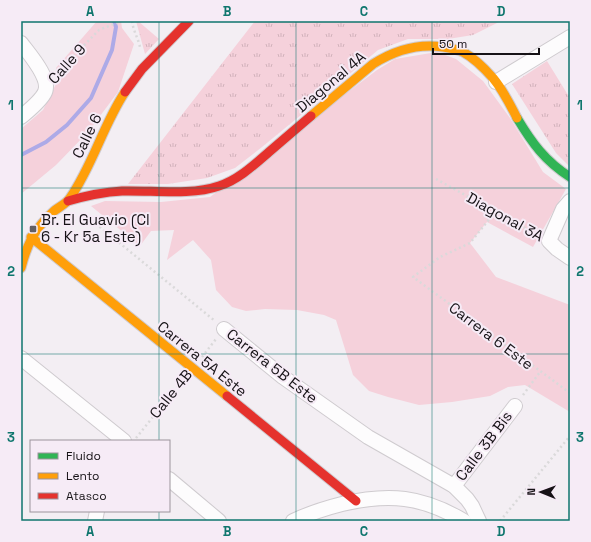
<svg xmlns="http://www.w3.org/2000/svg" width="591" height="542" viewBox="0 0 591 542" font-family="'Space Grotesk',sans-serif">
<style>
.grass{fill:#f5d1db}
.park{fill:url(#park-tufts)}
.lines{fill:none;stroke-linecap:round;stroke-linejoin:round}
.stream{stroke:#adaae7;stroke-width:4}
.street-casing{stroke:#cfcbcf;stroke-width:16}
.fast-casing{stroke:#cfcbcf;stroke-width:11}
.slow-casing{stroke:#cfcbcf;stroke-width:11}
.jam-casing{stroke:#cfcbcf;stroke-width:11}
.path{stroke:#dad9da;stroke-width:2.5;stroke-dasharray:2 3;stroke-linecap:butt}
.street{stroke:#fdfcfd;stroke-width:14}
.fast{stroke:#30b455;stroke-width:9}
.slow{stroke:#ff9f0a;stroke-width:9}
.jam{stroke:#e5322d;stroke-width:9}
.grid{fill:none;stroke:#0f766e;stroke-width:1;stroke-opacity:0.55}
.poi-dot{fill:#635f63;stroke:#f6ebf6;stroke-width:1.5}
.labels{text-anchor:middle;stroke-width:4;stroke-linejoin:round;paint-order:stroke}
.street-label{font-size:15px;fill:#161216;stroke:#f6ebf6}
.poi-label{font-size:15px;fill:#161216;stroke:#f6ebf6;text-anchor:start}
.neatline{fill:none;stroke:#0f766e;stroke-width:1.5}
.grid-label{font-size:13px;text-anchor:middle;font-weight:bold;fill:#0f766e}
</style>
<defs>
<pattern id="park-tufts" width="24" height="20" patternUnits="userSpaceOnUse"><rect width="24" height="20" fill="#f5d1db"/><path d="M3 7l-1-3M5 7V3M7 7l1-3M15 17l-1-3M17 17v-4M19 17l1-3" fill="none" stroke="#d1b2bb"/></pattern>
</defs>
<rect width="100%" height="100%" fill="#f3eef3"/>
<g class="grass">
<polygon points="97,21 121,21 122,28 134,44 118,92 88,132 56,165 21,194 21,129 43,110 56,84 56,68"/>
<polygon points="437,52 456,59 483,81 510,118 543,172 566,189 533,247 487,222 470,243 496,277 570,305 570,412 525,385 508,387 490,396 452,402 419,405 388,397 369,391 353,375 336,320 324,315 297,310 265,309 246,311 232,307 216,290 211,260 193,240 167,260 174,230 151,231 140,246 91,206 105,201 161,202 210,197 377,70 395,59"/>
</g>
<g class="park">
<polygon points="136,21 138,21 159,39 145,54"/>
<polygon points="255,21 501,21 473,35 448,39 408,39 378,50 301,115 262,147 235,168 207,178 168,184 128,184"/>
<polygon points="547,61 568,95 570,94 570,167 556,153 512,84"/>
</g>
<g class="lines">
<polyline class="stream" points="21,155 46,142 67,125 91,98 112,50 116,27 114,21"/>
<defs>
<g id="street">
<path d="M21 43C29 54 51 78 45 92 41 101 28 111 21 117"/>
<polyline points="496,82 570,37"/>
<polyline points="570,201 563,209 549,241 557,249 570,258"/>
<polyline points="224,329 283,377 368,437 454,486 467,499 472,506 479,521"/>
<polyline points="21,358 124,441"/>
<polyline points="169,479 219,521"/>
<polyline points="454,486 515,406"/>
<polyline points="95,521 97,511"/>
<path d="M293 521C308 514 326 508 342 504 389 493 422 496 464 521"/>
</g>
<path id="fast" d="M517 118C532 143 545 161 570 177"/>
<g id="slow">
<path d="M311 116 373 64C395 50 417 43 443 47 450 48 457 49 463 52 474 58 485 69 493 78 503 90 510 104 517 118"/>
<polyline points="31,237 227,396"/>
<path d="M21 268C27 244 35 228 54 211 59 207 66 204 70 198 93 165 103 125 125 92"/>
</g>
<g id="jam">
<polyline points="125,92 142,69 189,21"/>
<path d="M68 201C85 196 104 192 122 191 152 190 190 196 219 186 238 180 254 165 269 152 283 140 297 128 311 116"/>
<polyline points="227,396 356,501"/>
</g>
</defs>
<use href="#street" class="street-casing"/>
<use href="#fast" class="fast-casing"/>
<use href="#slow" class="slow-casing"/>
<use href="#jam" class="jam-casing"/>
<g class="path">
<path d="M132 21C133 30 138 38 140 47"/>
<polyline points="56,74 99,30 121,21"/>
<polyline points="436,179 538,235"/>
<polyline points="495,212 470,243 440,257 413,277 570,393"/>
<polyline points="84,214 215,321"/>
<polyline points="202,357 216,339"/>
<polyline points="523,395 540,372"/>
<polyline points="136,438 182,381"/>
<polyline points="500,521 570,436"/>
</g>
<use href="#street" class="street"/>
<use href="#fast" class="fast"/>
<use href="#slow" class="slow"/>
<use href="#jam" class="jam"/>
</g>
<path class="grid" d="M159 21V441M296 21V521M432 21V521M21 188H570M21 354H570M159 511V521"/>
<rect class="poi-dot" x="29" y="225" width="8" height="8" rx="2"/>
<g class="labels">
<g class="street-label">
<text transform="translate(67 64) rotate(-48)" y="5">Calle 9</text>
<text transform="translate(331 82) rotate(-40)" y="5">Diagonal 4A</text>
<text transform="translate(87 136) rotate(-64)" y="5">Calle 6</text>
<text transform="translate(505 217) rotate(29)" y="5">Diagonal 3A</text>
<text transform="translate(491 336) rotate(37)" y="5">Carrera 6 Este</text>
<text transform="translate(202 359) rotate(39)" y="5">Carrera 5A Este</text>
<text transform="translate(272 366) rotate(38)" y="5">Carrera 5B Este</text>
<text transform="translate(171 394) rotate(-51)" y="5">Calle 4B</text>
<text transform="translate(484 446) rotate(-53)" y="5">Calle 3B Bis</text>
</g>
<g class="poi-label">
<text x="41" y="225">Br. El Guavio (Cl<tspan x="41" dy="17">6 - Kr 5a Este)</tspan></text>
</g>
</g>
<rect width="591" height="542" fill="none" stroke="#f6ebf6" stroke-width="44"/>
<rect x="30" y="440" width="140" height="72" fill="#f6ebf6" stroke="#9c949c"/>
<rect x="38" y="453" width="20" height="6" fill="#30b455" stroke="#9c949c"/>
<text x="66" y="460" font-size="12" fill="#161216">Fluido</text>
<rect x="38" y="473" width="20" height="6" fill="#ff9f0a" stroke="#9c949c"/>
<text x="66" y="480" font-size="12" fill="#161216">Lento</text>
<rect x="38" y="493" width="20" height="6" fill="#e5322d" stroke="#9c949c"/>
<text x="66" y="500" font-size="12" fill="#161216">Atasco</text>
<g transform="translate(541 492) rotate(271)" stroke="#f6ebf6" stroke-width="3" paint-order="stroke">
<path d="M0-3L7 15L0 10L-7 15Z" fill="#161216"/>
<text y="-6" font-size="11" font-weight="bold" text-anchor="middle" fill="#161216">N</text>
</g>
<path d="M433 48v6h106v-6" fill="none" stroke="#161216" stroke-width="2"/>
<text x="439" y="48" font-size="12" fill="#161216" stroke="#f6ebf6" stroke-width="3" paint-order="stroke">50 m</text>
<rect x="22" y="22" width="547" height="498" class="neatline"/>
<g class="grid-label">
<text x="90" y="16">A</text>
<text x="227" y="16">B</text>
<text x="364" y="16">C</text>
<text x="501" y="16">D</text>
<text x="11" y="110">1</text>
<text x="580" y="110">1</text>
<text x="11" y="276">2</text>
<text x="580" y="276">2</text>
<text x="11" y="442">3</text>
<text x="580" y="442">3</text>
<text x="90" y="536">A</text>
<text x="227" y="536">B</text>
<text x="364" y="536">C</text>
<text x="501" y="536">D</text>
</g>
</svg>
